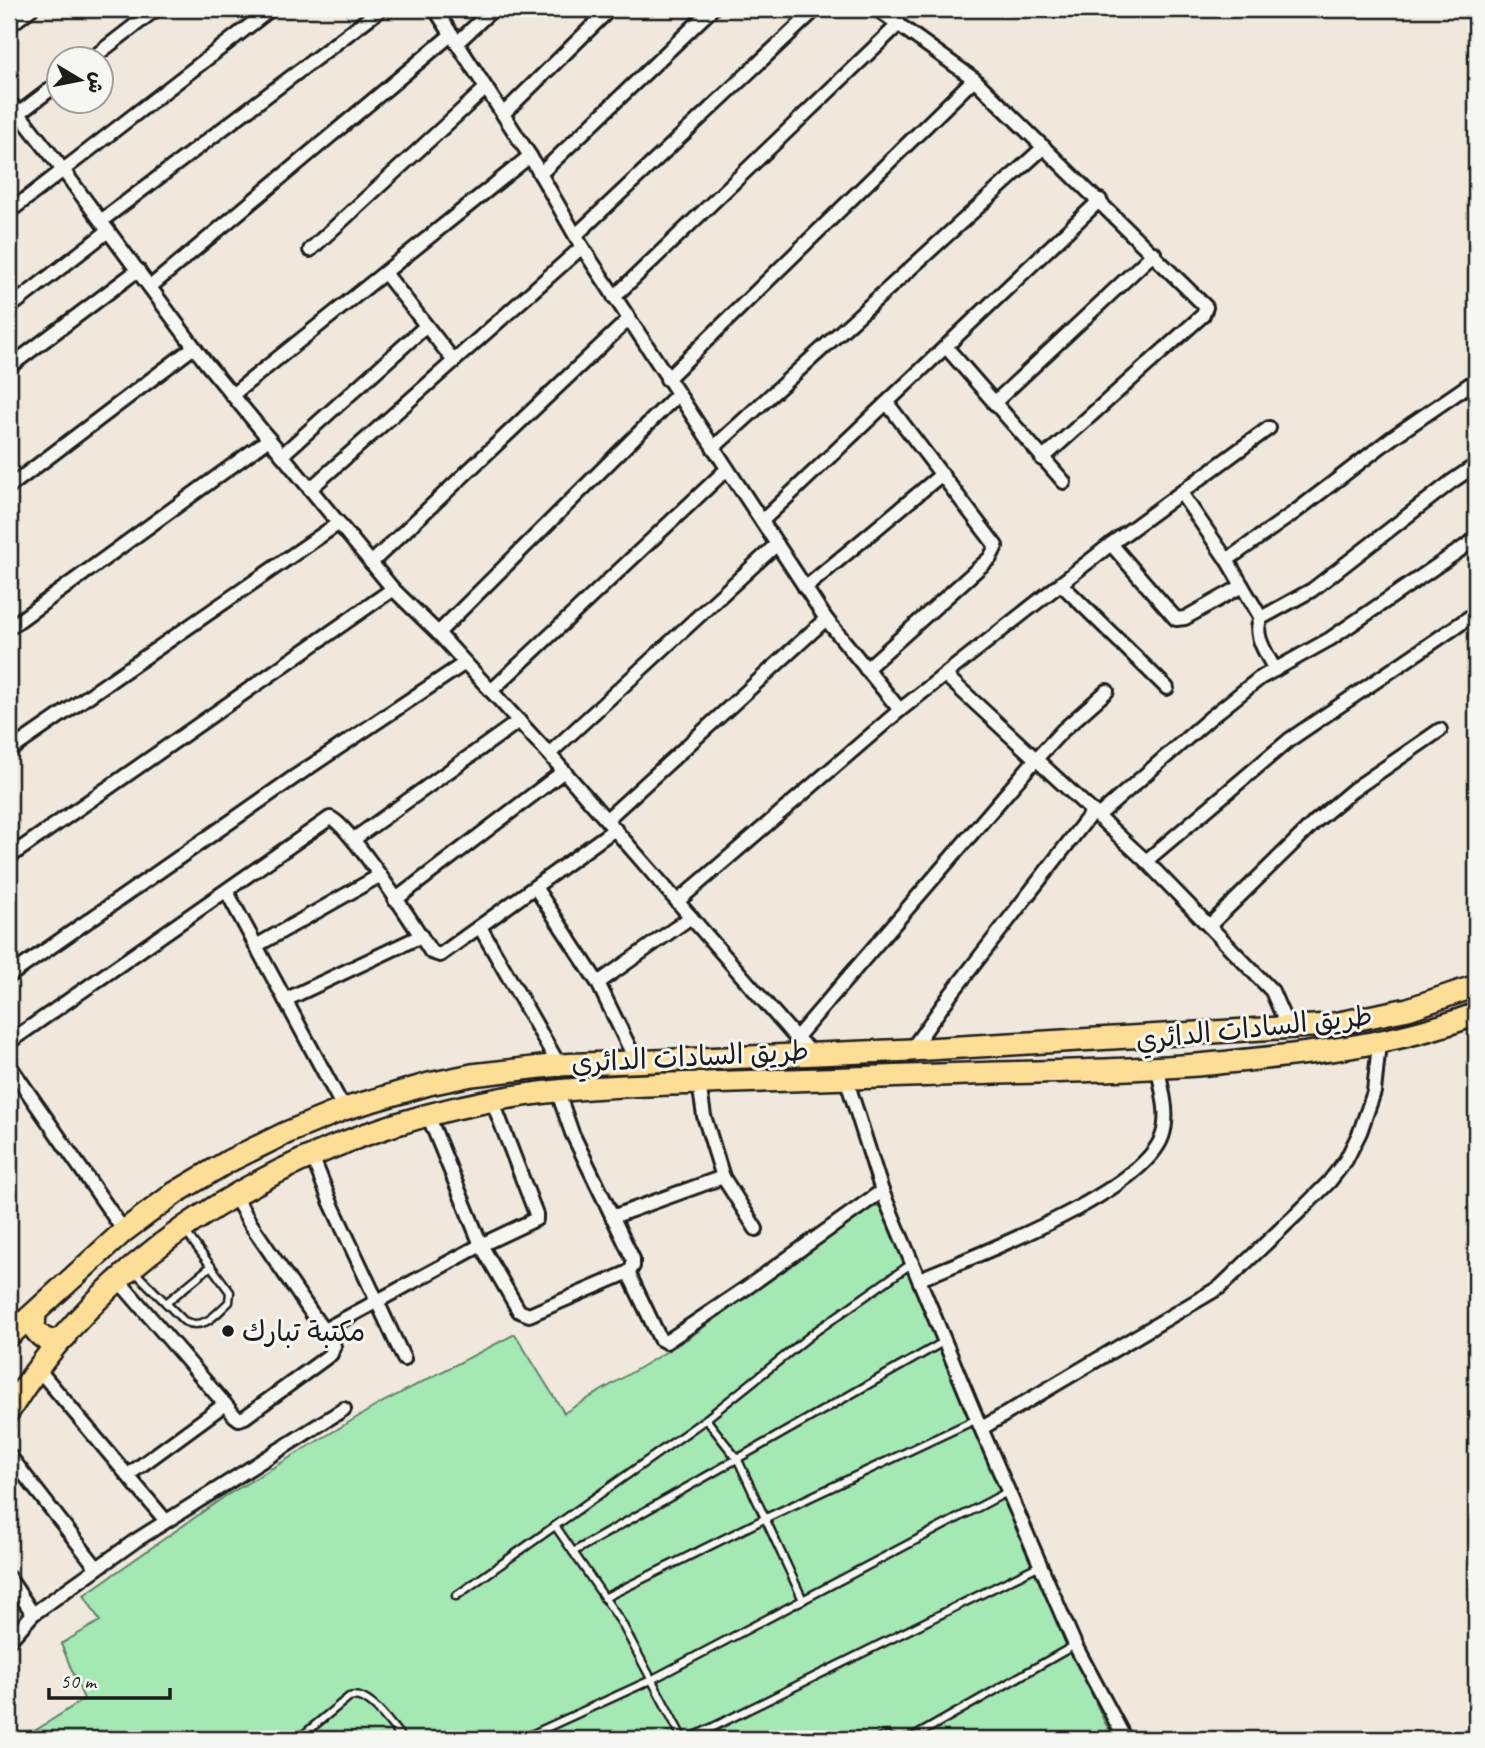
<svg xmlns="http://www.w3.org/2000/svg" width="1485" height="1748" viewBox="0 0 1485 1748" font-family="Caveat,'Playpen Sans Arabic',sans-serif">
<style>
.green{fill:#a4e8b4;stroke:#608268;stroke-width:2}
.lines{fill:none;stroke-linecap:round;stroke-linejoin:round}
.service-casing{stroke:#1c1c1c;stroke-width:11}
.minor-casing{stroke:#1c1c1c;stroke-width:18}
.trunk-casing{stroke:#1c1c1c;stroke-width:26}
.service{stroke:#f6f6f2;stroke-width:6}
.minor{stroke:#f6f6f2;stroke-width:12}
.trunk{stroke:#fdde96;stroke-width:21}
.poi-dot{fill:#1c1c1c;stroke:#f6f6f2;stroke-width:2.5}
.labels{text-anchor:middle;stroke-width:6;stroke-linejoin:round;paint-order:stroke}
.street-label{font-size:28px;fill:#1c1c1c;stroke:#f6f6f2}
.poi-label{font-size:28px;fill:#1c1c1c;stroke:#f6f6f2;text-anchor:start}
</style>
<rect width="100%" height="100%" fill="#f0e8dd"/>
<filter id="ink" filterUnits="userSpaceOnUse"><feTurbulence type="fractalNoise" baseFrequency=".0143" numOctaves="2"/><feDisplacementMap in="SourceGraphic" scale="14" xChannelSelector="R" yChannelSelector="G"/><feConvolveMatrix kernelMatrix="1 2 1 2 8 2 1 2 1" color-interpolation-filters="sRGB"/></filter>
<g filter="url(#ink)">
<polygon class="green" points="886,1205 1032,1561 1105,1723 1115,1739 33,1739 30,1734 84,1699 61,1644 100,1621 84,1595 224,1497 381,1403 515,1334 564,1413 689,1338 866,1209"/>
<g class="lines">
<defs>
<g id="service">
<path d="M135 1272 184 1321C204 1331 216 1314 229 1302L230 1292 185 1231"/>
<polyline points="166,1303 211,1266"/>
<polyline points="706,1419 738,1460 803,1600"/>
<polyline points="556,1527 621,1622 683,1739"/>
<polyline points="573,1552 945,1341"/>
<polyline points="456,1596 706,1419 816,1331 911,1264"/>
<polyline points="604,1598 766,1518 977,1419"/>
<path d="M298 1739 349 1697C370 1691 390 1725 403 1739"/>
<polyline points="522,1739 651,1680 1009,1491"/>
<polyline points="689,1739 1040,1565"/>
<polyline points="877,1739 887,1736 893,1739"/>
<polyline points="910,1739 1075,1645"/>
</g>
<g id="minor">
<polyline points="435,9 530,156 582,247 826,619 900,710"/>
<polyline points="877,9 974,79 1206,307 1203,315 1042,459"/>
<polyline points="9,26 31,9"/>
<polyline points="457,43 493,9"/>
<polyline points="90,60 156,9"/>
<polyline points="9,101 63,170 206,363 393,589 438,633 549,754 796,1038 814,1054"/>
<polyline points="503,114 610,9"/>
<polyline points="9,121 60,82"/>
<polyline points="540,174 712,9"/>
<polyline points="9,212 271,9"/>
<polyline points="101,221 381,9"/>
<polyline points="576,235 816,9"/>
<polyline points="310,250 486,88"/>
<polyline points="385,273 454,361"/>
<polyline points="150,287 452,34"/>
<polyline points="614,297 899,24"/>
<polyline points="9,308 108,231"/>
<polyline points="946,347 1064,482"/>
<polyline points="9,367 138,270"/>
<polyline points="667,379 974,79"/>
<polyline points="232,395 530,156"/>
<polyline points="994,403 1154,253"/>
<polyline points="713,448 1044,147"/>
<polyline points="282,455 426,326"/>
<polyline points="9,487 194,347"/>
<polyline points="310,489 582,247"/>
<path d="M1181 493 1227 560 1261 618C1252 635 1267 654 1275 670"/>
<polyline points="762,521 1100,200"/>
<polyline points="1111,544 1176,619 1185,618 1242,586"/>
<polyline points="1227,560 1295,512 1393,437 1476,380"/>
<polyline points="371,563 629,319"/>
<polyline points="1061,584 1167,688"/>
<polyline points="805,588 942,474"/>
<polyline points="1261,618 1312,590 1451,482 1476,465"/>
<polyline points="9,628 269,439"/>
<polyline points="438,633 677,395"/>
<polyline points="866,669 990,558 996,546 887,403"/>
<polyline points="945,675 1146,861"/>
<polyline points="491,691 727,469"/>
<polyline points="9,751 339,523"/>
<polyline points="549,754 777,544"/>
<polyline points="1098,816 1210,718 1260,678 1330,639 1476,539"/>
<polyline points="607,819 826,619"/>
<polyline points="354,839 519,721"/>
<polyline points="9,857 393,589"/>
<polyline points="535,887 598,983 636,1061"/>
<polyline points="227,892 344,1109"/>
<polyline points="395,900 564,771"/>
<polyline points="678,901 900,710 1111,544 1269,428"/>
<polyline points="1209,926 1316,821 1353,790 1440,730"/>
<polyline points="480,927 559,1065"/>
<polyline points="256,946 379,876"/>
<polyline points="9,976 293,778 465,663"/>
<polyline points="598,983 691,917"/>
<polyline points="285,1000 421,936"/>
<polyline points="1288,1028 1272,991 1146,861 1289,740 1476,613"/>
<polyline points="796,1038 1036,759 1062,731 1107,691"/>
<path d="M9 1042 330 818C347 821 418 931 431 952L440 955 615 829"/>
<polyline points="911,1050 951,994 1093,811"/>
<polyline points="9,1065 124,1231"/>
<polyline points="846,1078 882,1191 977,1419 1075,1645 1125,1739"/>
<polyline points="699,1083 704,1116 723,1177 756,1229"/>
<polyline points="428,1115 481,1245 519,1311 529,1315 629,1272 633,1266 633,1259 572,1133 557,1090"/>
<polyline points="312,1156 330,1201 404,1359"/>
<polyline points="612,1217 723,1177"/>
<polyline points="628,1272 660,1339 666,1342 749,1286 882,1191"/>
<path d="M920 1279C977 1255 1140 1194 1162 1137 1170 1115 1162 1091 1158 1069"/>
<polyline points="119,1281 235,1416 239,1419 245,1417 331,1354 334,1346 250,1223 234,1195"/>
<polyline points="324,1330 481,1245 536,1219 536,1214 492,1100"/>
<polyline points="38,1369 166,1521"/>
<polyline points="982,1428 1220,1287 1304,1207 1329,1182 1346,1160 1360,1132 1374,1092 1379,1043"/>
<polyline points="9,1455 97,1568"/>
<polyline points="128,1475 225,1404"/>
<polyline points="9,1578 33,1614"/>
<polyline points="9,1641 33,1614 135,1541 344,1409"/>
</g>
<g id="trunk">
<path d="M35 1313 34 1328C42 1340 51 1344 65 1337"/>
<polyline points="9,1336 124,1231 175,1193 229,1161 286,1133 344,1109 429,1084 472,1075 559,1065 911,1050 1329,1025 1408,1009 1476,986"/>
<path d="M9 1411C113 1242 297 1138 489 1101 570 1085 653 1085 735 1082 822 1079 910 1076 997 1073 1071 1071 1145 1070 1219 1063 1307 1054 1393 1046 1476 1014"/>
</g>
</defs>
<use href="#service" class="service-casing"/>
<use href="#minor" class="minor-casing"/>
<use href="#trunk" class="trunk-casing"/>
<use href="#service" class="service"/>
<use href="#minor" class="minor"/>
<use href="#trunk" class="trunk"/>
</g>
</g>
<circle class="poi-dot" cx="228" cy="1331" r="7"/>
<g class="labels">
<g class="street-label">
<text transform="translate(1254 1027) rotate(-6)" y="10">طريق السادات الدائري</text>
<text transform="translate(690 1056) rotate(-3)" y="10">طريق السادات الدائري</text>
</g>
<g class="poi-label">
<text x="242" y="1341">مكتبة تبارك</text>
</g>
</g>
<rect width="1485" height="1748" fill="none" stroke="#f6f6f2" stroke-width="35"/>
<rect x="18" y="18" width="1450" height="1713" fill="none" stroke="#1c1c1c" stroke-width="2.5" filter="url(#ink)"/>
<g transform="translate(80 80) rotate(100)"><circle r="33" fill="#f6f6f2" stroke="#9f9f9c" stroke-width="2"/>
<path d="M0-5L12 26L0 18L-12 26Z" fill="#1c1c1c"/>
<text y="-10" font-size="19" font-weight="bold" text-anchor="middle" fill="#1c1c1c">ش</text>
</g>
<path d="M49 1688v10h121v-10" fill="none" stroke="#1c1c1c" stroke-width="3.5"/>
<text x="60" y="1688" font-size="21" fill="#1c1c1c" stroke="#f6f6f2" stroke-width="5" paint-order="stroke">50 m</text>
</svg>
